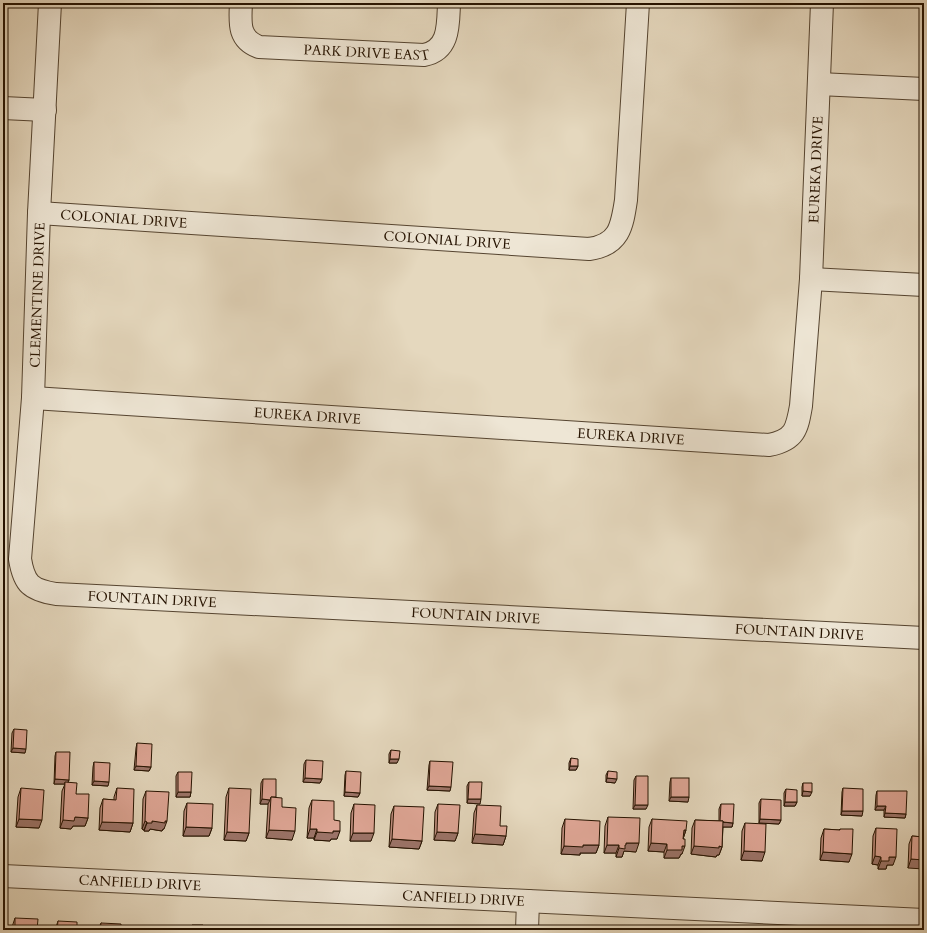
<svg xmlns="http://www.w3.org/2000/svg" width="927" height="933" viewBox="0 0 927 933" font-family="Cardo,serif">
<style>
.lines{fill:none;stroke-linecap:round;stroke-linejoin:round}
.minor-casing{stroke:#554430;stroke-width:24}
.minor{stroke:#eee6d5;stroke-width:22}
.wall{fill:#c08f81;stroke:#251200}
.shaded-wall{fill:#9c7469;stroke:#251200}
.building{fill:#dfa696;stroke:#251200}
.labels{text-anchor:middle;stroke-width:3;stroke-linejoin:round;paint-order:stroke}
.street-label{font-size:14px;fill:#251200;stroke:#eee6d5}
</style>
<rect width="100%" height="100%" fill="#e5d8be"/>
<filter id="stains"><feTurbulence type="fractalNoise" baseFrequency=".005" numOctaves="4"/><feColorMatrix values="0 0 0 0 .2 0 0 0 0 .09 0 0 0 0 .02 0 0 0 .5 -.17"/></filter>
<radialGradient id="worn" r=".72"><stop offset=".6" stop-color="#630" stop-opacity="0"/><stop offset="1" stop-color="#630" stop-opacity=".3"/></radialGradient>
<g class="lines">
<defs>
<g id="minor">
<path id="s1" d="M50 3 39 213 33 398 20 559C24 584 31 590 56 594L924 638"/>
<path id="s2" d="M241 3C240 23 238 39 259 47L424 55C450 50 448 24 449 3"/>
<polyline points="819,84 924,89"/>
<polyline points="3,108 45,110"/>
<path id="s3" d="M39 213 589 249C619 245 622 227 626 200L638 3"/>
<polyline points="811,279 924,285"/>
<path id="s4" d="M33 398 769 445C795 440 797 429 801 406L811 279 822 3"/>
<path id="s5" d="M3 876 924 920"/>
<polyline points="527,930 528,901"/>
</g>
</defs>
<use href="#minor" class="minor-casing"/>
<use href="#minor" class="minor"/>
</g>
<g class="wall">
<polygon points="14,729 25,753 11,752 12,733"/>
<polygon points="137,743 151,767 149,771 134,770 136,748"/>
<polygon points="391,750 397,763 389,763 389,754"/>
<polygon points="56,752 69,780 68,782 76,794 88,818 85,826 73,826 71,829 60,828 62,791 65,784 54,784 55,756"/>
<polygon points="571,758 578,766 576,770 569,770 569,763"/>
<polygon points="306,760 322,779 320,783 303,782 304,764"/>
<polygon points="430,761 450,791 427,790 429,765"/>
<polygon points="94,762 108,786 92,785 93,767"/>
<polygon points="346,771 360,793 358,797 344,796 345,775"/>
<polygon points="608,771 615,783 606,782 606,775"/>
<polygon points="178,772 191,792 190,797 176,797 176,776"/>
<polygon points="636,776 646,809 633,809 634,780"/>
<polygon points="671,778 688,802 669,801 670,782"/>
<polygon points="263,779 282,807 292,840 266,838 268,805 268,804 260,804 261,783"/>
<polygon points="469,782 480,804 467,803 467,786"/>
<polygon points="803,783 810,796 802,796 802,787"/>
<polygon points="21,788 39,828 16,827 18,797"/>
<polygon points="117,788 133,823 130,832 99,830 100,808 103,799 114,800 114,797"/>
<polygon points="229,788 249,833 246,841 224,840 226,797"/>
<polygon points="843,788 862,816 841,815 842,792"/>
<polygon points="786,789 797,802 795,806 784,806 784,793"/>
<polygon points="146,791 164,829 163,829 162,831 150,829 149,831 144,831 144,830 142,829 143,799"/>
<polygon points="877,791 906,814 905,818 884,817 884,810 875,810 876,795"/>
<polygon points="761,799 781,820 779,824 759,823 759,803"/>
<polygon points="312,800 334,820 337,839 331,839 330,841 314,840 314,838 307,838 309,808"/>
<polygon points="187,803 212,828 209,836 183,836 184,811"/>
<polygon points="354,804 371,841 350,841 351,813"/>
<polygon points="438,804 458,833 455,841 434,840 435,812"/>
<polygon points="721,804 733,823 732,827 723,827 722,847 719,855 717,855 716,857 691,854 692,828 695,820 719,821 719,809"/>
<polygon points="477,805 500,826 506,836 503,845 472,843 474,813"/>
<polygon points="394,806 422,841 419,849 389,847 391,814"/>
<polygon points="608,817 636,852 624,851 622,857 616,857 616,853 604,853 605,826"/>
<polygon points="565,819 599,845 596,853 580,853 580,855 561,854 562,828"/>
<polygon points="652,819 686,830 683,839 682,854 681,854 679,858 664,858 664,852 648,851 649,827"/>
<polygon points="745,823 762,861 741,860 742,831"/>
<polygon points="876,828 893,865 887,865 886,869 878,869 878,865 872,864 873,836"/>
<polygon points="824,829 839,830 840,829 849,862 820,860 821,838"/>
<polygon points="912,836 924,837 908,868 909,844"/>
<polygon points="15,918 37,930 12,930 12,927"/>
<polygon points="58,921 77,930 55,930"/>
<polygon points="101,923 121,930 98,930"/>
</g>
<g class="shaded-wall">
<polygon points="13,748 26,749 25,753 11,752"/>
<polygon points="390,759 399,759 397,763 389,763"/>
<polygon points="136,766 151,767 149,771 134,770"/>
<polygon points="570,766 578,766 576,770 569,770"/>
<polygon points="305,778 322,779 320,783 303,782"/>
<polygon points="607,778 617,779 615,783 606,782"/>
<polygon points="55,779 69,780 67,784 65,782 65,784 54,784"/>
<polygon points="94,781 109,782 108,786 92,785"/>
<polygon points="429,786 451,787 450,791 427,790"/>
<polygon points="803,791 812,792 810,796 802,796"/>
<polygon points="178,792 191,792 190,797 176,797"/>
<polygon points="345,792 360,793 358,797 344,796"/>
<polygon points="671,797 689,797 688,802 669,801"/>
<polygon points="262,799 270,800 268,804 260,804"/>
<polygon points="468,799 481,799 480,804 467,803"/>
<polygon points="785,802 797,802 795,806 784,806"/>
<polygon points="635,805 648,805 646,809 633,809"/>
<polygon points="877,806 886,806 884,810 875,810"/>
<polygon points="842,811 863,811 862,816 841,815"/>
<polygon points="885,813 906,814 905,818 884,817"/>
<polygon points="75,817 88,818 85,826 73,826 71,829 60,828 63,820"/>
<polygon points="19,819 42,820 39,828 16,827"/>
<polygon points="760,819 781,820 779,824 759,823"/>
<polygon points="145,821 147,822 144,830 142,829"/>
<polygon points="152,821 167,821 164,829 163,829 162,831 150,829 149,831 144,831 147,823"/>
<polygon points="102,822 133,823 130,832 99,830"/>
<polygon points="720,822 733,823 732,827 719,827"/>
<polygon points="186,827 212,828 209,836 183,836"/>
<polygon points="310,829 317,829 314,838 307,838"/>
<polygon points="269,830 295,831 292,840 266,838"/>
<polygon points="684,830 686,830 683,839"/>
<polygon points="333,831 340,831 337,839 331,839 330,841 314,840 317,832"/>
<polygon points="227,832 249,833 246,841 224,840"/>
<polygon points="437,832 458,833 455,841 434,840"/>
<polygon points="353,833 374,833 371,841 350,841"/>
<polygon points="475,834 506,836 503,845 472,843"/>
<polygon points="392,839 422,841 419,849 389,847"/>
<polygon points="626,843 639,843 636,852 624,851 622,857 616,857 619,848"/>
<polygon points="651,843 667,844 664,852 648,851"/>
<polygon points="583,845 599,845 596,853 580,853 580,855 561,854 564,846"/>
<polygon points="607,845 619,845 616,853 604,853"/>
<polygon points="682,846 685,846 682,854 681,854 679,858 664,858 667,850"/>
<polygon points="694,846 719,846 722,847 719,855 717,855 716,857 691,854"/>
<polygon points="744,851 765,852 762,861 741,860"/>
<polygon points="823,852 852,854 849,862 820,860"/>
<polygon points="875,856 881,857 878,865 872,864"/>
<polygon points="889,857 896,857 893,865 887,865 886,869 878,869 881,861"/>
<polygon points="911,859 924,860 924,869 908,868"/>
</g>
<g class="building">
<polygon points="14,729 27,730 26,749 13,748"/>
<polygon points="137,743 152,744 151,767 136,766"/>
<polygon points="391,750 400,751 399,759 390,759"/>
<polygon points="56,752 70,752 69,780 55,779"/>
<polygon points="571,758 578,759 578,766 570,766"/>
<polygon points="306,760 323,761 322,779 305,778"/>
<polygon points="430,761 453,762 451,787 429,786"/>
<polygon points="94,762 110,763 109,782 94,781"/>
<polygon points="346,771 361,772 360,793 345,792"/>
<polygon points="608,771 617,772 617,779 607,778"/>
<polygon points="178,772 192,772 191,792 178,792"/>
<polygon points="636,776 648,776 648,805 635,805"/>
<rect x="671" y="778" width="18" height="19"/>
<polygon points="263,779 276,779 276,797 271,797 270,800 262,799"/>
<polygon points="65,782 77,783 76,794 89,794 88,818 75,817 74,821 63,820"/>
<polygon points="469,782 482,782 481,799 468,799"/>
<polygon points="803,783 812,783 812,792 803,791"/>
<polygon points="21,788 44,790 42,820 19,819"/>
<polygon points="117,788 134,789 133,823 102,822 103,799 116,800"/>
<polygon points="229,788 251,789 249,833 227,832"/>
<polygon points="843,788 863,789 863,811 842,811"/>
<polygon points="786,789 797,790 797,802 785,802"/>
<polygon points="146,791 169,792 167,821 165,821 165,823 152,821 152,823 147,823 147,822 145,821"/>
<polygon points="877,791 907,791 906,814 885,813 886,806 877,806"/>
<polygon points="3,793 6,793 4,815 3,815"/>
<polygon points="271,797 282,798 282,807 296,808 295,831 269,830"/>
<polygon points="761,799 781,800 781,820 760,819"/>
<polygon points="312,800 334,801 334,820 340,821 340,831 333,831 333,833 317,832 317,829 310,829"/>
<polygon points="187,803 213,804 212,828 186,827"/>
<polygon points="354,804 375,805 374,833 353,833"/>
<polygon points="438,804 460,805 458,833 437,832"/>
<polygon points="721,804 734,804 733,823 723,822 723,821 720,821"/>
<polygon points="477,805 501,806 500,826 507,826 506,836 475,834"/>
<polygon points="394,806 424,807 422,841 392,839"/>
<polygon points="608,817 640,818 639,843 626,843 626,845 625,845 625,849 619,848 619,845 607,845"/>
<polygon points="565,819 600,821 599,845 583,845 583,847 564,846"/>
<polygon points="652,819 687,821 686,830 684,830 683,839 685,839 685,846 682,846 682,850 667,850 667,844 651,843"/>
<polygon points="695,820 723,821 722,847 719,846 719,848 694,846"/>
<polygon points="745,823 766,824 765,852 744,851"/>
<polygon points="876,828 897,829 896,857 889,857 889,861 881,861 881,857 875,856"/>
<polygon points="824,829 840,830 840,829 853,829 852,854 823,852"/>
<polygon points="912,836 924,837 924,860 911,859"/>
<polygon points="15,918 38,919 37,930 15,930"/>
<polygon points="58,921 77,922 77,930 57,930"/>
<polygon points="101,923 121,924 121,930 100,930"/>
<polygon points="192,925 203,925 203,930 179,930 179,928 192,928"/>
<polygon points="224,927 245,928 245,930 224,930"/>
<polygon points="277,928 282,928 282,930 258,930 258,929 277,930"/>
<polygon points="140,929 162,930 140,930"/>
</g>
<g class="labels">
<g class="street-label">
<text dy="5" stroke="none"><textPath href="#s2" startOffset="160">PARK DRIVE EAST</textPath></text>
<text dy="5" stroke="none"><textPath href="#s4" startOffset="1030">EUREKA DRIVE</textPath></text>
<text dy="5" stroke="none"><textPath href="#s3" startOffset="85">COLONIAL DRIVE</textPath></text>
<text dy="5" stroke="none"><textPath href="#s3" startOffset="409">COLONIAL DRIVE</textPath></text>
<text transform="translate(37 295) rotate(-88)" y="5">CLEMENTINE DRIVE</text>
<text dy="5" stroke="none"><textPath href="#s4" startOffset="275">EUREKA DRIVE</textPath></text>
<text dy="5" stroke="none"><textPath href="#s4" startOffset="599">EUREKA DRIVE</textPath></text>
<text dy="5" stroke="none"><textPath href="#s1" startOffset="709">FOUNTAIN DRIVE</textPath></text>
<text dy="5" stroke="none"><textPath href="#s1" startOffset="1033">FOUNTAIN DRIVE</textPath></text>
<text dy="5" stroke="none"><textPath href="#s1" startOffset="1357">FOUNTAIN DRIVE</textPath></text>
<text dy="5" stroke="none"><textPath href="#s5" startOffset="137">CANFIELD DRIVE</textPath></text>
<text dy="5" stroke="none"><textPath href="#s5" startOffset="461">CANFIELD DRIVE</textPath></text>
</g>
</g>
<rect width="927" height="933" fill="none" stroke="#e5d8be" stroke-width="16"/>
<rect x="4" y="4" width="919" height="925" fill="none" stroke="#251200" stroke-width="2"/>
<rect x="8" y="8" width="911" height="917" fill="none" stroke="#251200"/>
<rect width="100%" height="100%" filter="url(#stains)"/>
<rect width="100%" height="100%" fill="url(#worn)"/>
</svg>
